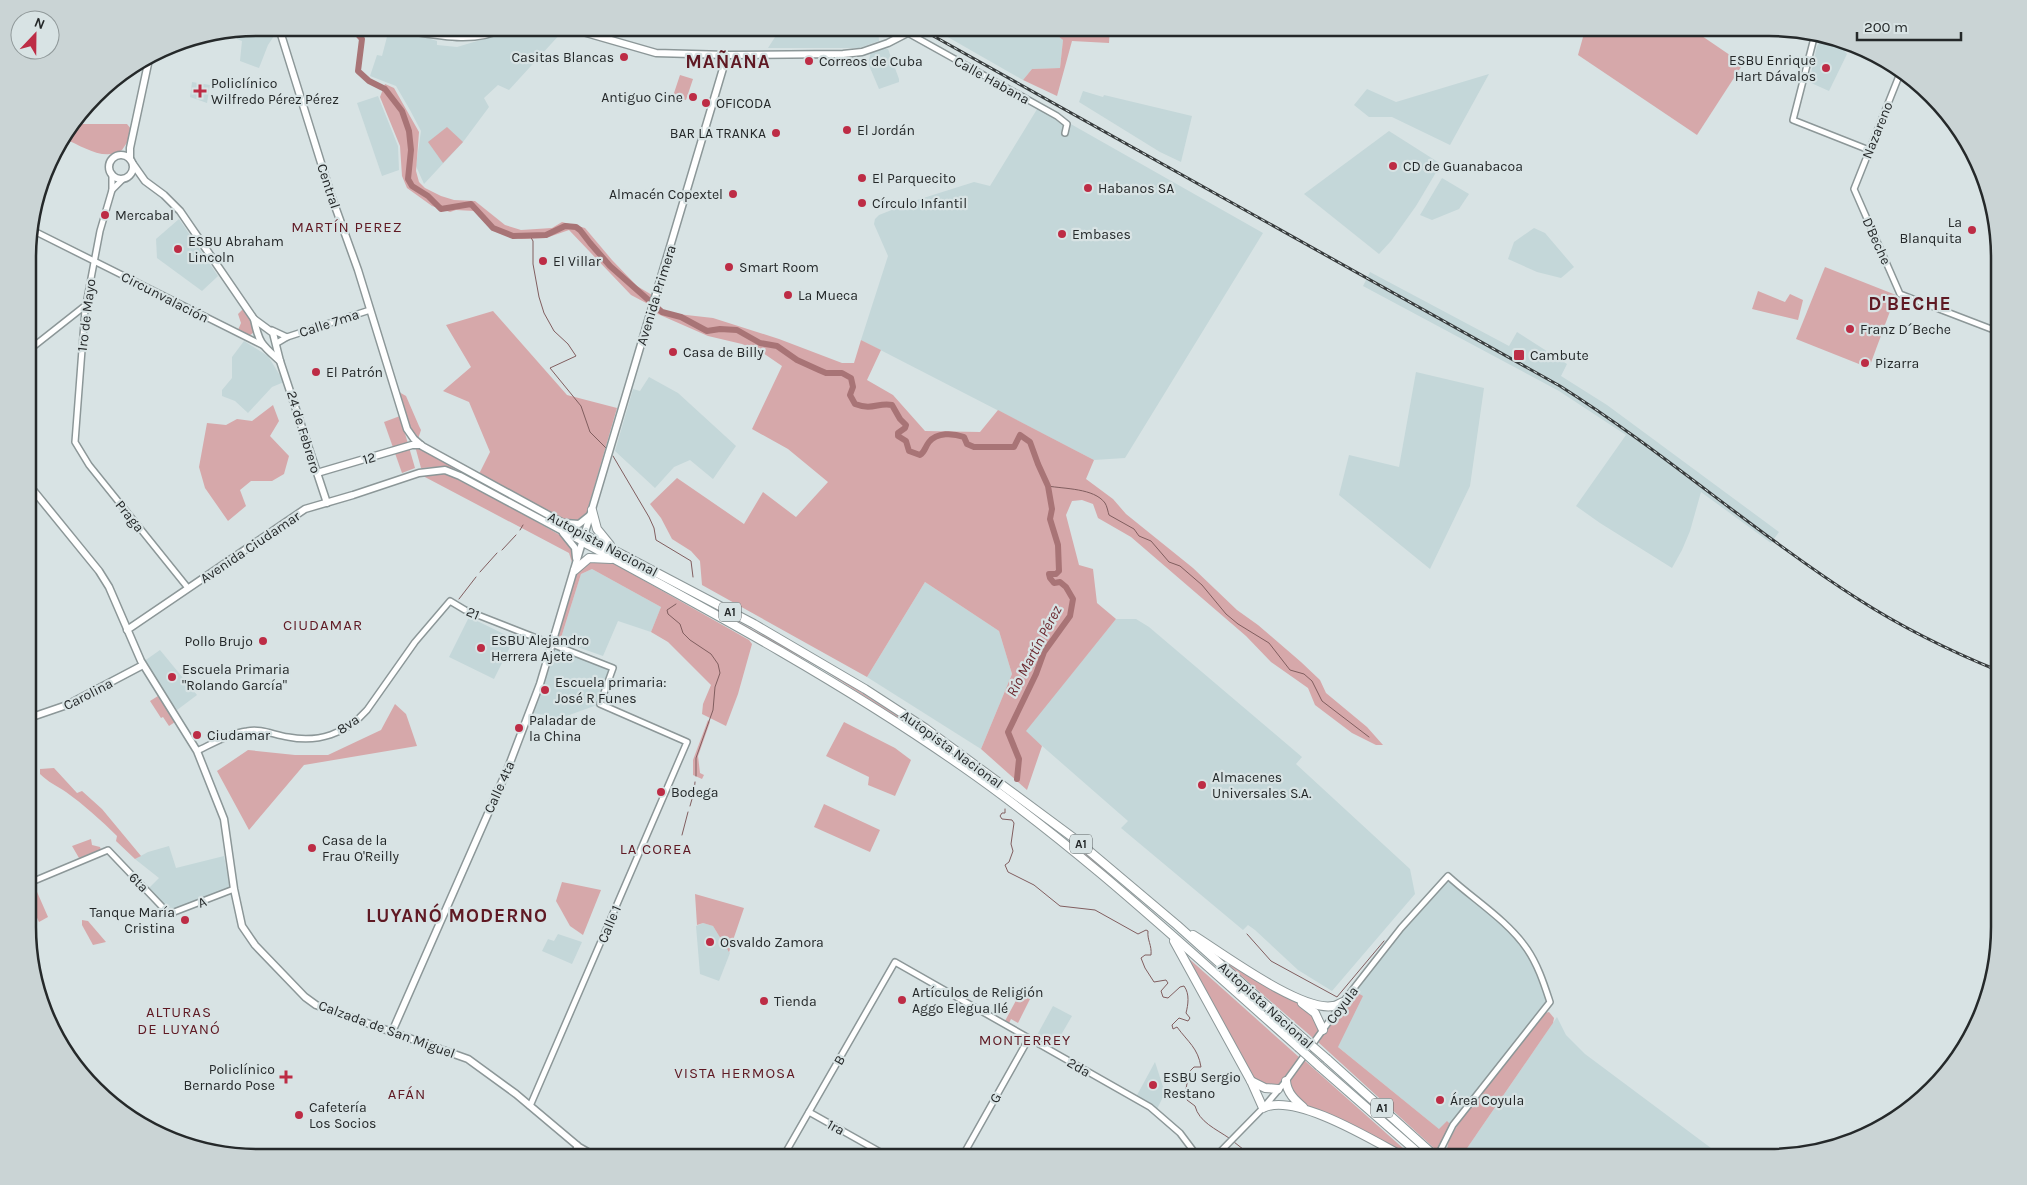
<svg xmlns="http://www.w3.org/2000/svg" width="2027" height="1185" viewBox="0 0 2027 1185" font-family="Karla,sans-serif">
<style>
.built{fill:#c4d7d9}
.green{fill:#d6a8aa}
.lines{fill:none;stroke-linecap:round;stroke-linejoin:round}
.stream{stroke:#815e5f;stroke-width:1}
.river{stroke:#a87476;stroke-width:6}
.minor-casing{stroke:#8c9798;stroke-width:8}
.major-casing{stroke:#8c9798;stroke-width:9}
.highway-casing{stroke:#8c9798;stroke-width:10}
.minor{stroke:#fff;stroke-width:5}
.major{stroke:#fff;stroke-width:6}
.highway{stroke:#fff;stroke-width:8}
.rail-casing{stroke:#383c3d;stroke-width:3}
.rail{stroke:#d8e3e4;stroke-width:1;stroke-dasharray:4;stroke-linecap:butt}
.highway-bridge-casing{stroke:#8c9798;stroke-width:10;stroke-linecap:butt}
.highway-bridge{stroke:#fff;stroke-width:8}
.poi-dot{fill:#bd2c45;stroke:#d8e3e4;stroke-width:2}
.labels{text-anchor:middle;stroke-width:4.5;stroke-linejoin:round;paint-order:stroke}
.shield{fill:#d8e3e4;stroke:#5b6162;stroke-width:1}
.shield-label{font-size:12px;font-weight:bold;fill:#25292a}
.poi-label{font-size:14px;fill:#25292a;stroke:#d8e3e4;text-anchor:start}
.street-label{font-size:14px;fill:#25292a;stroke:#d8e3e4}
.neighbourhood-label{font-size:15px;letter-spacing:1px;fill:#5f1923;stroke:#d8e3e4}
.water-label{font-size:15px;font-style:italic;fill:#6c282f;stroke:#d8e3e4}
.district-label{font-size:19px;font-weight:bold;letter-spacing:1px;fill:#5f1923;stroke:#d8e3e4}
.rim{fill:none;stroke:#25292a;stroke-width:2.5}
</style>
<rect width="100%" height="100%" fill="#d8e3e4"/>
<g class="built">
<polygon points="259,28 274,28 276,33 268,45 259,68 240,61 242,41 237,39 238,32"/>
<polygon points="521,28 552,28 562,32 509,90 498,85 484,98 489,107 463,142 424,184 416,166 421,131 410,110 396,86 370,76 377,55 382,56 388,33 418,35 437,41 437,45 457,47"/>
<polygon points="767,28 878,28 879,41 859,48 768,48 777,34"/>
<polygon points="932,28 1035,28 1053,32 1063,40 1060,68 1032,69 1023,80"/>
<polygon points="1830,38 1837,42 1847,54 1829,91 1809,82 1817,46 1822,40"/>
<polygon points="880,48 888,49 899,79 899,82 879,89 868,63 871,52"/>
<polygon points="1489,74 1450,145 1392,117 1369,117 1354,105 1367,89 1396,102"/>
<polygon points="192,82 210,85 207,103 190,97"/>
<polygon points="1083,91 1103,97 1104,95 1192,116 1181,162 1160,152 1079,102"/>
<polygon points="378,96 398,146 399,170 382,176 357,103"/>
<polygon points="1039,106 1263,233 1125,458 1094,460 861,340 888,256 874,224 875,219 879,215 917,200 974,182 990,186"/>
<polygon points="1389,131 1441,164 1416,206 1391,241 1379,254 1304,194"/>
<polygon points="1442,178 1469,194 1459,209 1432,220 1420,215"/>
<polygon points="179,219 218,276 202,291 157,258 156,239"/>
<polygon points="1534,228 1545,233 1574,267 1561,278 1537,272 1508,259 1514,242"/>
<polygon points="1370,272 1509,346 1517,332 1567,364 1561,376 1607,405 1779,532 1771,543 1701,492 1690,531 1682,550 1672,568 1600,523 1576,506 1626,435 1559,391 1363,286"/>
<polygon points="244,341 268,356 284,382 272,387 248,413 235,401 222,396 222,390 232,378 232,357"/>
<polygon points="1416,372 1484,388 1470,486 1430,569 1339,495 1349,455 1399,467"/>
<polygon points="649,377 678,393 736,446 713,479 690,460 674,467 655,488 615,451 633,389 640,391"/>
<polygon points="592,569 661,607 651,632 618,621 603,656 560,641 581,574"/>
<polygon points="925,582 999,631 1012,674 981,749 867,677"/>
<polygon points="469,617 514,639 494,679 449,657"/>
<polygon points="1116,619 1136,619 1149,627 1302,757 1296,764 1410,869 1415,894 1332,991 1298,970 1255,930 1248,925 1243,930 1121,828 1128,821 1025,731"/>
<polygon points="556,648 610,669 597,705 561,718 533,713"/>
<polygon points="160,650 197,695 177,710 143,662"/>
<polygon points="169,846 176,868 224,856 230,889 170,912 149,888 159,878 135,859 148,852"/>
<polygon points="1448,876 1512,931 1527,949 1550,1002 1445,1134 1327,1038 1343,1002 1401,928"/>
<polygon points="703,923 713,926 730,953 719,981 700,974 696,926"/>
<polygon points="558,934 582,942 572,964 542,951 548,939 554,941"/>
<polygon points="1053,1006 1072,1016 1054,1047 1036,1037"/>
<polygon points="1557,1017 1566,1035 1585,1054 1723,1157 1461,1157"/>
<polygon points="1155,1062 1165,1093 1157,1109 1136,1097"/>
</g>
<g class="green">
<polygon points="1035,28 1110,28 1109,43 1072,41 1057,96 1023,80 1032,69 1060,68 1063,40 1053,32"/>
<polygon points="1585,30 1699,34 1743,64 1697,135 1578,55"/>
<polygon points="680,75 693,79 686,100 673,96"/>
<polygon points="385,84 394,88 419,132 416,171 419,182 425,188 441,196 454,200 475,201 505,225 521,230 552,228 562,222 585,228 612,260 637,286 652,295 650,305 631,295 569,230 546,238 521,239 488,226 475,211 456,210 450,212 432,206 407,188 402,176 400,146 380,97"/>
<path d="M76 124H127L131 129 128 141 122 150C104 162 82 146 65 139Z"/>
<polygon points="447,127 463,142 443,163 428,142"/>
<polygon points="1825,267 1896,295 1869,368 1796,339"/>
<polygon points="1758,291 1785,302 1790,294 1803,300 1798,320 1752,309"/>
<polygon points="244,308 252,322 254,332 249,336 238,330 241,323 238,314"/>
<polygon points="493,311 567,395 617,408 586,515 578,520 565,520 479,474 490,452 469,402 443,391 471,367 446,325"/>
<polygon points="651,311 713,318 779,339 842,363 854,363 861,340 881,350 867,380 893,395 925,431 980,432 998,410 1094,460 1086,479 1113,499 1126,514 1193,568 1237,610 1258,625 1301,662 1320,680 1326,693 1367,727 1383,745 1376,745 1352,733 1315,705 1308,688 1271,662 1246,636 1131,537 1098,518 1093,504 1082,500 1072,501 1066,515 1079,565 1093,569 1097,603 1116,619 1026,731 1042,746 1027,790 981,749 1012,674 999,631 925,582 867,677 702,585 700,561 691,551 672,539 661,518 650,504 677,478 744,524 763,492 796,517 828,482 788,449 752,429 782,366 763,353 742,344 708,336"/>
<polygon points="399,392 406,396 419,426 421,430 418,439 409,425"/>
<polygon points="273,405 279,421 270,436 289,456 284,474 272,481 251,481 240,490 246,506 228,521 205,488 199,467 207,423 226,425 237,419 252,421"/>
<polygon points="400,416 415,468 402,473 384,422"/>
<polygon points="415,446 456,469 443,467 421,468"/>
<polygon points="443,472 495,498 565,538 574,548 574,569 569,553 423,476"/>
<polygon points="588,561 608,561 613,563 749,640 752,644 738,694 726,726 702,714 703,704 711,685 668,642 651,632 661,607 592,569 581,574 560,641 557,639 574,579 578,571"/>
<polygon points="628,561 823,668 915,727 914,728 822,669 627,562"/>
<polygon points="158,696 175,722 169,726 163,717 161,718 150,701"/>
<polygon points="395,704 406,714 417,746 304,765 249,830 217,771 248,750 295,755 328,755 381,730"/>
<polygon points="708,720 710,722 698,756 700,773 704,775 702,779 693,775 693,760"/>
<polygon points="844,722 895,748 911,760 895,796 868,785 869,777 826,756"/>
<path d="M54 768 77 793 82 791 102 809 141 856 135 859 116 841 117 836C101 820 84 805 66 792 57 786 48 782 40 774V769Z"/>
<polygon points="824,804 880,830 870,852 814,827"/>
<polygon points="91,839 92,845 100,847 101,850 79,858 72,846"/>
<polygon points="1075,844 1302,1045 1073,845"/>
<polygon points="562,882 601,890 583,935 570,926 556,901"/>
<polygon points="34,885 48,917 39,922 29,901 29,887"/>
<polygon points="695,894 744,908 729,952 713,926 703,923 697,925"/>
<polygon points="82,920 88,921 106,942 93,945 82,925"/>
<polygon points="1208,947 1299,1003 1315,1017 1320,1029 1313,1038"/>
<polygon points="1186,956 1300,1058 1277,1086 1272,1087 1252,1079"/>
<polygon points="1025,990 1033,993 1018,1023 1011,1019 1009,1023 1005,1021 1021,991"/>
<polygon points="1354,991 1363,996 1338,1047 1439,1129 1447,1121 1451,1125 1441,1147 1436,1150 1318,1042"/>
<polygon points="1549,1012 1554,1018 1553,1023 1461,1157 1445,1157 1449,1140 1460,1121 1545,1013"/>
<polygon points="1304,1060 1413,1157 1408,1157 1302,1105 1298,1101 1287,1080"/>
</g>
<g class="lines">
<g class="stream">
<polyline points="530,236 533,241 533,264 539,297 544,313 554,331 568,344 576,356 550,368 581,406 590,432 607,449"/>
<polyline points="613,456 649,517 654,528 656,540 691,561 693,577"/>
<path d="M1048 486C1064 489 1094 488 1105 503 1107 506 1108 512 1109 515L1134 529 1139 536 1151 541 1169 562 1180 566 1202 585 1226 614 1238 624 1269 643 1290 670 1304 674 1312 681 1322 701 1369 737"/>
<polyline points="520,530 523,525"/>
<polyline points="502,550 516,535"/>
<polyline points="480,572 497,553"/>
<polyline points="459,599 476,577"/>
<polyline points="676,604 667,610 668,614 680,624 683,633 690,640 711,654 718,664 720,673 715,687 713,710 696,758 696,776"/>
<polyline points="690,806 694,792 695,782"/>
<path d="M1005 809V813H1002L1000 816 1002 819 1012 820 1014 823 1011 844 1013 851 1009 862 1005 865 1008 872 1034 885 1060 906 1095 910 1138 934 1146 930 1148 931C1147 940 1152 945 1151 955H1145L1141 958 1145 968 1154 982 1166 980 1168 983 1161 991 1163 997 1168 998 1180 987 1184 986C1190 994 1188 1005 1186 1013L1190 1018 1188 1021 1179 1018 1172 1025 1173 1029 1177 1027C1188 1042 1198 1048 1201 1067H1194L1189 1072 1186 1089 1190 1093 1187 1100 1195 1106C1199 1122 1216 1129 1229 1138"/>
<polyline points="682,835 688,812"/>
<polyline points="1247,934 1271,961 1337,997 1384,941"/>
<polyline points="1234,1142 1253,1157"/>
</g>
<path class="river" d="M352 28 362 39 358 71 369 81 385 89 402 111 409 131 411 150 408 179 412 186 428 196 441 209 471 204 493 228 513 236 546 235 565 226 576 227 580 230 590 243 610 266 662 312 681 317 707 331 720 329 737 330 760 343 777 346 797 360 819 370 826 373H842L851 378 853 387 850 395 855 404C873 411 878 402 892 405L900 419 906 425 905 428 898 433V436L906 441 909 451 920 455C925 452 925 447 929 442 937 432 953 433 964 437L967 444 974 447H1014L1020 435 1030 442 1038 464 1048 486 1052 509 1050 519 1058 545 1059 571 1056 574H1049L1050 578 1054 583 1060 582 1066 587 1073 599 1070 616 1044 652 1036 674 1008 732 1019 759 1017 779"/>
<defs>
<g id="minor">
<polyline points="908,33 1057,116 1067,124 1065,133"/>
<polyline points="1815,34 1793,120 1869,150"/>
<polyline points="1831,36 1857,50 1871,53"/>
<polyline points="1901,71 1854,189 1900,294 1999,332"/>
<polyline points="112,174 112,190 100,231 85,310 75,442 89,465 188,588"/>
<polyline points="112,190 123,179"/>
<polyline points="30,229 262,345"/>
<polyline points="272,330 287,337"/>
<polyline points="277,343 287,337 370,310"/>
<polyline points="29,350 86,305"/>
<path d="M197 751C212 744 230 733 247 731 261 728 274 735 288 737 318 743 346 734 367 710L415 642 450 601 465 610 613 668 600 704 687 742 530 1106"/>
<polyline points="29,883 108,850 169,914 234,889"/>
<polyline points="809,1112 889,1157"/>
<polyline points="575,1157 577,1145"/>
<polyline points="783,1157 895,962 1150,1107 1180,1133 1198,1157"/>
<polyline points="962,1157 1029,1038"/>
<path d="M1215 1157 1263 1108 1286 1081 1343 1002 1401 928 1448 876C1474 900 1507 920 1527 949 1538 965 1544 984 1550 1002L1453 1125 1437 1157"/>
</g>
<g id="major">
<polyline points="279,28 331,195 358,270 407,429 414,439 422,446 585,535"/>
<path d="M389 28C426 32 470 46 504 28"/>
<polyline points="569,28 656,53 727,55 843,54 862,52 888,43 917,28"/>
<circle cx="121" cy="167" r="12"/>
<polyline points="130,159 130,148 149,59"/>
<polyline points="133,164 145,181 164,195 180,211 254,319 273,333 280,361 327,503"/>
<path d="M254 319C259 344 262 345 280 361"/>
<polyline points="317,473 412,445 421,445"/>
<polyline points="29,485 99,571 109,587 141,661 197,751 224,819 234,889 242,926 255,945 305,997 316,1005 468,1059 516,1094 579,1147 593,1155 611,1157"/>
<polyline points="565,523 579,524 589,516"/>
<polyline points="563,533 575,548 576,558"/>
<polyline points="127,630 305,509 353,495 419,473 445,470 460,476 583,542"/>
<polyline points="29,718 67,705 143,665"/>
<polyline points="392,1032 508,768 540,684 727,55"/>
<polyline points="675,1157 688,1157"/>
</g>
<g id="highway">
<polyline points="592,510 597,529 610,545"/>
<polyline points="585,535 754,624 865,689 925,728 1075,839 1177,925 1304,1039"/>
<path d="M583 542C712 612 842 682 963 767 1082 850 1189 951 1298 1047"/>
<polyline points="575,570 589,558 611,559"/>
<path d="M1193 935C1222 953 1301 1012 1333 1006 1336 1006 1340 1003 1343 1002"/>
<path d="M1174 941 1251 1081 1263 1108C1295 1092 1374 1141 1404 1157"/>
<polyline points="1302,1003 1315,1013 1323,1030"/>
<polyline points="1327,1059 1436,1157"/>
<polyline points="1319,1066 1423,1157"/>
<polyline points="1251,1081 1265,1088 1278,1089"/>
<path d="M1286 1081C1287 1093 1295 1100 1303 1107"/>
</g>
</defs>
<use href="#minor" class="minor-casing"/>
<use href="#major" class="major-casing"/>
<use href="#highway" class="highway-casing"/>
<use href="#minor" class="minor"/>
<use href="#major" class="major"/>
<use href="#highway" class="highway"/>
<defs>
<path id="rail" d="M919 28 1560 386C1663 451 1755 533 1858 599 1903 628 1950 651 1999 671"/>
</defs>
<use href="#rail" class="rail-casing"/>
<use href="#rail" class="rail"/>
<defs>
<g id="highway-bridge">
<polyline points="1304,1039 1327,1059"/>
<polyline points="1298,1047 1319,1066"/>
</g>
</defs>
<use href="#highway-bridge" class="highway-bridge-casing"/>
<use href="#highway-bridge" class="highway-bridge"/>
</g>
<g class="poi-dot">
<circle cx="624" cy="57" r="5"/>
<circle cx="809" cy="61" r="5"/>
<circle cx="1826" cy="68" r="5"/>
<path d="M197.5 83.5h5v5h5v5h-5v5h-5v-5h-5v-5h5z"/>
<circle cx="693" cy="97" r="5"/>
<circle cx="706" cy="103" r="5"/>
<circle cx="847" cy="130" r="5"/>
<circle cx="776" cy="133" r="5"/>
<circle cx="1393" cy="166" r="5"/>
<circle cx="862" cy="178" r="5"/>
<circle cx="1088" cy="188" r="5"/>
<circle cx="733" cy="194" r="5"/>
<circle cx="862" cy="203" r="5"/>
<circle cx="105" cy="215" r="5"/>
<circle cx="1972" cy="230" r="5"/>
<circle cx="1062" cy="234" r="5"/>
<circle cx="178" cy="249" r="5"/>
<circle cx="543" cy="261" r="5"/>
<circle cx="729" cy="267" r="5"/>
<circle cx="788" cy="295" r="5"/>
<circle cx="1850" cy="329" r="5"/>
<circle cx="673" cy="352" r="5"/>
<rect x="1513" y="349" width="12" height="12" rx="2.5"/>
<circle cx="1865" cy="363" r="5"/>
<circle cx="316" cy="372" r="5"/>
<circle cx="263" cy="641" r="5"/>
<circle cx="481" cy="648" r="5"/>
<circle cx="172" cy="677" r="5"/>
<circle cx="545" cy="690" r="5"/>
<circle cx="519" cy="728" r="5"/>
<circle cx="197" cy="735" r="5"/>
<circle cx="1202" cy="785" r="5"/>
<circle cx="661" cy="792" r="5"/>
<circle cx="312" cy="848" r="5"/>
<circle cx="185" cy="920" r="5"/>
<circle cx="710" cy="942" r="5"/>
<circle cx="902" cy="1000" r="5"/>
<circle cx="764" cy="1001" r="5"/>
<path d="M283.5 1069.5h5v5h5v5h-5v5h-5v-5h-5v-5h5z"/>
<circle cx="1153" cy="1085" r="5"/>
<circle cx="1440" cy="1100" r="5"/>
<circle cx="299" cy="1115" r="5"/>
</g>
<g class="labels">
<g class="shield">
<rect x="719" y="602.5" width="22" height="19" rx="4"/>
<rect x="1070" y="834.5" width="22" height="19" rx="4"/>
<rect x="1371" y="1098.5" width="22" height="19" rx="4"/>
</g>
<g class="shield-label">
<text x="730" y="616">A1</text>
<text x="1081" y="848">A1</text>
<text x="1382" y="1112">A1</text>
</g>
<g class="poi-label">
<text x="614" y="62" text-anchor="end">Casitas Blancas</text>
<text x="1816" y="65" text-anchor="end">ESBU Enrique<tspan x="1816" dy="16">Hart Dávalos</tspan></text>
<text x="819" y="66">Correos de Cuba</text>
<text x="211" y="88">Policlínico<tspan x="211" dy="16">Wilfredo Pérez Pérez</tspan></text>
<text x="683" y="102" text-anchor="end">Antiguo Cine</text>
<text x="716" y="108">OFICODA</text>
<text x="857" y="135">El Jordán</text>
<text x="766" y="138" text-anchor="end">BAR LA TRANKA</text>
<text x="1403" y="171">CD de Guanabacoa</text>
<text x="872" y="183">El Parquecito</text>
<text x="1098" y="193">Habanos SA</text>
<text x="723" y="199" text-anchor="end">Almacén Copextel</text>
<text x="872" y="208">Círculo Infantil</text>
<text x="115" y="220">Mercabal</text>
<text x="1962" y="227" text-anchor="end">La<tspan x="1962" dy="16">Blanquita</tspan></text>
<text x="1072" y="239">Embases</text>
<text x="188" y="246">ESBU Abraham<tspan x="188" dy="16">Lincoln</tspan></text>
<text x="553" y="266">El Villar</text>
<text x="739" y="272">Smart Room</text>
<text x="798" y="300">La Mueca</text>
<text x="1860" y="334">Franz D´Beche</text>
<text x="683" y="357">Casa de Billy</text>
<text x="1530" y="360">Cambute</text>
<text x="1875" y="368">Pizarra</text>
<text x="326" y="377">El Patrón</text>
<text x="491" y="645">ESBU Alejandro<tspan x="491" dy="16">Herrera Ajete</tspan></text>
<text x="253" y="646" text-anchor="end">Pollo Brujo</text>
<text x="182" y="674">Escuela Primaria<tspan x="182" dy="16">"Rolando García"</tspan></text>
<text x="555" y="687">Escuela primaria:<tspan x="555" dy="16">José R Funes</tspan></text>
<text x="529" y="725">Paladar de<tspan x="529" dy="16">la China</tspan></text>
<text x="207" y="740">Ciudamar</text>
<text x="1212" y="782">Almacenes<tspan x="1212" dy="16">Universales S.A.</tspan></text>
<text x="671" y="797">Bodega</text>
<text x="322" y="845">Casa de la<tspan x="322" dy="16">Frau O'Reilly</tspan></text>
<text x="175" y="917" text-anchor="end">Tanque María<tspan x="175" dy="16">Cristina</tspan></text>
<text x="720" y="947">Osvaldo Zamora</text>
<text x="912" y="997">Artículos de Religión<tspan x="912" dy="16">Aggo Elegua Ilé</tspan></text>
<text x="774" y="1006">Tienda</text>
<text x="275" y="1074" text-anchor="end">Policlínico<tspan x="275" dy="16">Bernardo Pose</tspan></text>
<text x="1163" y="1082">ESBU Sergio<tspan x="1163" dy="16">Restano</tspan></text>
<text x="1450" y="1105">Área Coyula</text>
<text x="309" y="1112">Cafetería<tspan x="309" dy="16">Los Socios</tspan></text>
</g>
<g class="street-label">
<text transform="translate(992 80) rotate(29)" y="5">Calle Habana</text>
<text transform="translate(1877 130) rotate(-68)" y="5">Nazareno</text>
<text transform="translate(329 186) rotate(72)" y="5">Central</text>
<text transform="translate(1877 241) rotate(66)" y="5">D'Beche</text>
<text transform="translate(656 295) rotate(-73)" y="5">Avenida Primera</text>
<text transform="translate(165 297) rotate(27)" y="5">Circunvalación</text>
<text transform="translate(86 315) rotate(-83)" y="5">1ro de Mayo</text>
<text transform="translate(329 323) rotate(-18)" y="5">Calle 7ma</text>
<text transform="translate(304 432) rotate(73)" y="5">24 de Febrero</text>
<text transform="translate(369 458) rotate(-16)" y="5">12</text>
<text transform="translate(130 516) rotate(51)" y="5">Praga</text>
<text transform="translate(603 544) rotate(28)" y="5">Autopista Nacional</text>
<text transform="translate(250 547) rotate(-34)" y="5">Avenida Ciudamar</text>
<text transform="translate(473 613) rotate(23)" y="5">21</text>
<text transform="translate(88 694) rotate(-27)" y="5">Carolina</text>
<text transform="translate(348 724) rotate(-34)" y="5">8va</text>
<text transform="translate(952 749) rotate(36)" y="5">Autopista Nacional</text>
<text transform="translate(499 787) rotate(-66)" y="5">Calle 4ta</text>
<text transform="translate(139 882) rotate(46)" y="5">6ta</text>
<text transform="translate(202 902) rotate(-21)" y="5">A</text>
<text transform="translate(609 924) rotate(-67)" y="5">Calle 1</text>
<text transform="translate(1266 1005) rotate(42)" y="5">Autopista Nacional</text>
<text transform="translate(1342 1005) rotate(-53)" y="5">Coyula</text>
<text transform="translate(387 1029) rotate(20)" y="5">Calzada de San Miguel</text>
<text transform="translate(839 1060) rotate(-60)" y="5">B</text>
<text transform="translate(1079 1067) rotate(30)" y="5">2da</text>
<text transform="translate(995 1098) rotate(-61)" y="5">G</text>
<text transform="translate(836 1127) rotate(29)" y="5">1ra</text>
</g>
<g class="neighbourhood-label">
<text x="347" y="232">MARTÍN PEREZ</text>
<text x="323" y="630">CIUDAMAR</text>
<text x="656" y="854">LA COREA</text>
<text x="179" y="1017">ALTURAS<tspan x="179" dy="17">DE LUYANÓ</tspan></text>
<text x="1025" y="1045">MONTERREY</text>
<text x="735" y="1078">VISTA HERMOSA</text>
<text x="407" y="1099">AFÁN</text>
</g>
<g class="water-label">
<text transform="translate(1034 651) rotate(-62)" y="5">Río Martín Pérez</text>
</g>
<g class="district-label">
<text x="728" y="68">MAÑANA</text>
<text x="1910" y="310">D'BECHE</text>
<text x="457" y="922">LUYANÓ MODERNO</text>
</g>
</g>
<path d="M0 0H2027V1185H0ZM258 36H1769A222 222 0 0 1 1991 258V927A222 222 0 0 1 1769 1149H258A222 222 0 0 1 36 927V258A222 222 0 0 1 258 36Z" fill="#cad4d5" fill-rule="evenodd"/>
<path class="rim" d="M258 36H1769A222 222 0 0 1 1991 258V927A222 222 0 0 1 1769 1149H258A222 222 0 0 1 36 927V258A222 222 0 0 1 258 36Z"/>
<g transform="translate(35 35) rotate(22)"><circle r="24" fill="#d8e3e4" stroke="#90999a"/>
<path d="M0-4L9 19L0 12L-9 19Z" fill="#bd2c45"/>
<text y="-8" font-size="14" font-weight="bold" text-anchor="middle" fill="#25292a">N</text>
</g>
<path d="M1857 32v8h104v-8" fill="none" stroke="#25292a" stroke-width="2.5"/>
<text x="1864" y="32" font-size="15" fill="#25292a" stroke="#d8e3e4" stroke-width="4" paint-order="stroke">200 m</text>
</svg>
